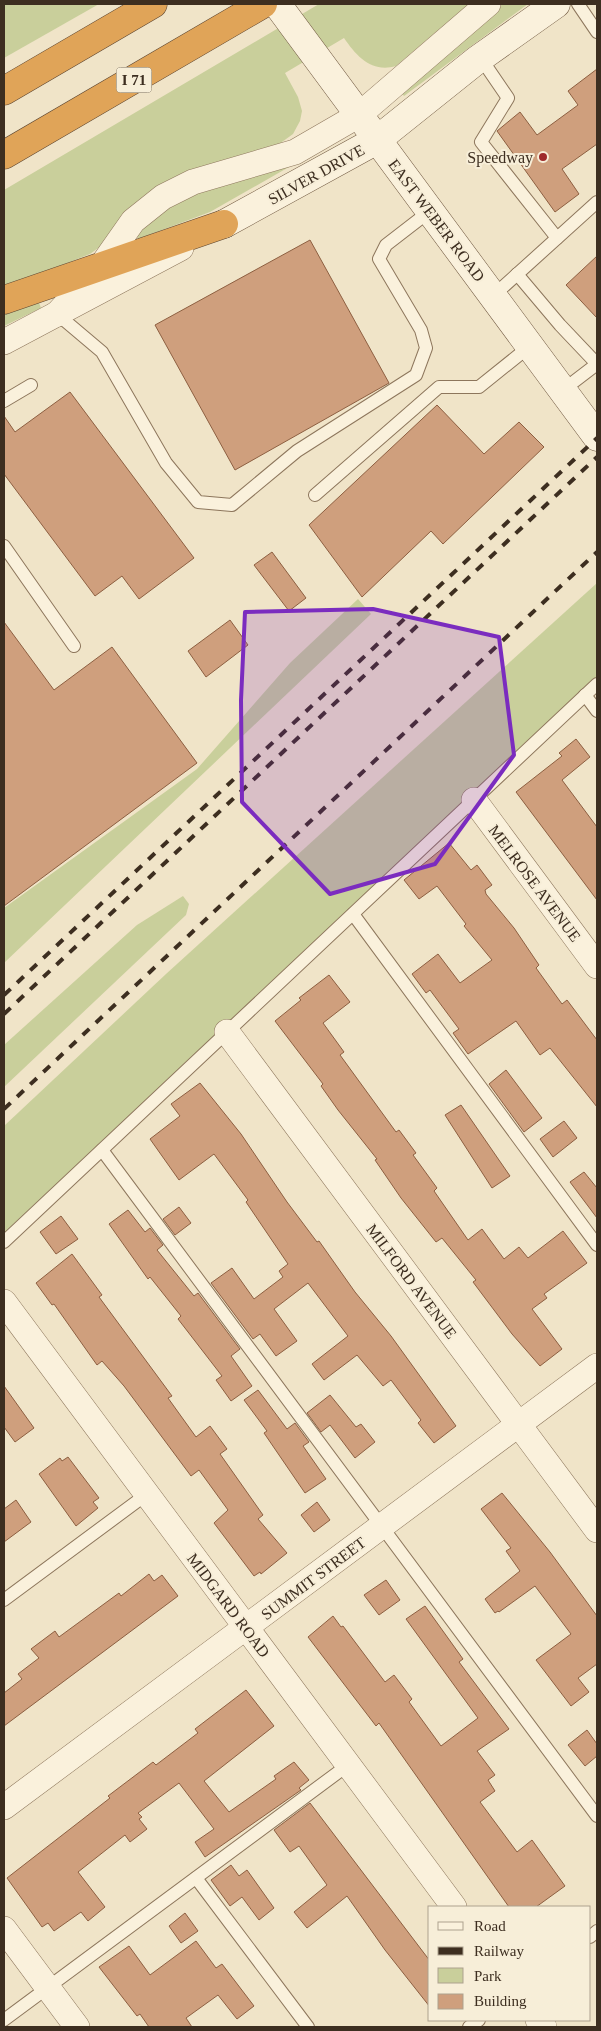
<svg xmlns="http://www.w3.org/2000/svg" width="601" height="2031" viewBox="0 0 601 2031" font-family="'Times New Roman',serif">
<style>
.green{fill:#c9cf9b}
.building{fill:#cf9f7d;stroke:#8d5f41}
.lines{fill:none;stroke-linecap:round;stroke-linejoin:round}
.lane-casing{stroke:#8d765c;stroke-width:14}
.street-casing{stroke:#8d765c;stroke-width:26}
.secondary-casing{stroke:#6f573f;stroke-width:29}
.highway-casing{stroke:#5b4430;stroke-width:29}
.lane{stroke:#faf1dc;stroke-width:12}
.street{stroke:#faf1dc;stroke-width:25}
.secondary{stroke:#faf1dc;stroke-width:28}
.highway{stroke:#e0a458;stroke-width:28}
.rail{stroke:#3d2e20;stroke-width:4;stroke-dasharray:9 9;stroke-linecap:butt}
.marked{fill:#7b2cbf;fill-opacity:0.2;stroke:#7b2cbf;stroke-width:4;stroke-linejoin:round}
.poi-dot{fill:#9e2a2b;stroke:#f7eed8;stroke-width:2}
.labels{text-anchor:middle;stroke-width:4;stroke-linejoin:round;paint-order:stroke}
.shield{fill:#f7eed8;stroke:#756857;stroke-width:1}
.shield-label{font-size:15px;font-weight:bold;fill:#3d2e20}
.poi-label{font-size:16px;fill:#3d2e20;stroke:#f7eed8;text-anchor:end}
.street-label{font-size:16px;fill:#3d2e20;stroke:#f7eed8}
</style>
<rect width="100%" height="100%" fill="#f0e4c8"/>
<g class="green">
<polygon points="4,4 99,4 4,58"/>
<path d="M319 4H469L396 66C372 73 357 57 344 38L285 73 298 97 302 111 300 121 293 134 275 147 211 166 90 254 4 288V190Z"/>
<polygon points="497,4 528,4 404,96 399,90"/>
<polygon points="296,163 210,212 138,239 135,232 169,205 191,194"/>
<polygon points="38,300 41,308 4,326 4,315"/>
<polygon points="597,583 597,678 4,1234 4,1126 166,974"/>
<polygon points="358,599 371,614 4,963 4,908 197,769 290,663"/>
<polygon points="183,896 189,904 186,915 4,1087 4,1045 137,925"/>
</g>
<g class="building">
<polygon points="597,69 597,144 562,169 579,194 555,212 497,131 520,112 537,135 578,105 568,91"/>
<polygon points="310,240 389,383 235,470 155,325"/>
<polygon points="597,256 597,318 566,285"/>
<polygon points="70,392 194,558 139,599 122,576 95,596 4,474 4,416 15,432"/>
<polygon points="437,405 484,454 519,422 544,447 443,544 431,531 362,597 309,525"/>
<polygon points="272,552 306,598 289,611 254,565"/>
<polygon points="230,620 248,645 206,677 188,651"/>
<polygon points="4,622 54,690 112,647 197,763 4,906"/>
<polygon points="576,739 590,757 562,780 597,827 597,900 516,792 562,756 559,753"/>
<polygon points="449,843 471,870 477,865 492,885 485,890 486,894 514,928 539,965 536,968 562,1004 567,1000 597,1040 597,1107 550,1048 540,1055 516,1021 468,1054 453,1033 459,1029 430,990 426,993 412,974 438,954 460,983 492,960 464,926 466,924 437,886 419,899 404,880"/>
<polygon points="329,975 350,1002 323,1023 344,1052 340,1055 396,1132 399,1130 416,1153 413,1155 437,1188 434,1191 468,1240 482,1229 504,1259 519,1247 528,1258 563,1231 587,1263 544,1294 547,1298 532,1309 562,1349 540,1366 512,1334 473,1282 476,1280 442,1238 436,1242 401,1198 375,1160 377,1159 338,1110 321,1086 323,1084 275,1021 301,1000 299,998"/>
<polygon points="506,1070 542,1118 524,1132 489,1084"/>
<polygon points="200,1083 241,1134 287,1202 317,1242 319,1241 355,1292 391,1336 456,1426 434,1443 418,1423 421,1420 391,1380 383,1386 357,1355 324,1380 312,1364 348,1336 308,1283 274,1309 297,1341 276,1356 260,1334 253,1339 211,1283 232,1268 254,1299 283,1277 279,1271 288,1264 246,1202 248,1200 214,1154 179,1180 150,1139 180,1116 171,1104"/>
<polygon points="461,1105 510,1176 492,1188 445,1115"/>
<polygon points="564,1121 577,1138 553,1157 540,1139"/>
<polygon points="584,1172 597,1188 597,1218 570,1182"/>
<polygon points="179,1207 191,1223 175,1235 163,1219"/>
<polygon points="128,1210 145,1232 150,1228 163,1245 157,1250 194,1296 198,1293 240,1349 231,1356 252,1386 231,1401 216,1380 222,1376 178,1319 181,1316 150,1277 148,1279 109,1224"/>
<polygon points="61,1216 78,1239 56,1254 40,1232"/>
<polygon points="72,1254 102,1295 99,1297 172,1396 168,1398 196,1437 210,1426 227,1449 220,1454 263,1515 258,1519 287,1553 261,1574 260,1572 254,1576 214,1523 228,1510 199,1470 191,1476 124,1386 102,1361 97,1365 54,1304 52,1305 36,1283"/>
<polygon points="4,1386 34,1428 15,1442 4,1427"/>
<polygon points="258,1390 287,1429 295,1423 309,1442 303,1446 326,1479 305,1493 264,1433 267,1431 244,1400"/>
<polygon points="330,1395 356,1427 361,1424 375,1442 355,1458 330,1425 321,1432 307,1413"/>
<polygon points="68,1457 99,1498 93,1502 98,1508 76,1526 39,1474 60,1458 62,1461"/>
<polygon points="502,1493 550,1552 597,1616 597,1664 578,1678 589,1692 571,1706 536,1660 571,1634 535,1586 499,1612 498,1611 495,1613 485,1599 520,1571 506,1551 511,1548 481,1509"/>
<polygon points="16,1500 31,1522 4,1542 4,1509"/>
<polygon points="317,1502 330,1520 314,1532 301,1515"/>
<polygon points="149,1574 154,1581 162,1575 178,1596 4,1726 4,1693 22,1679 18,1674 39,1658 31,1649 55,1631 59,1637 119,1593 121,1596"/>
<polygon points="386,1580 400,1600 379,1615 364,1595"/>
<polygon points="425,1606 463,1659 459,1662 509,1729 477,1751 495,1775 488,1780 495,1791 480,1802 517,1852 532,1840 565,1886 536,1907 509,1907 379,1723 376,1726 308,1637 333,1616 341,1627 343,1626 385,1682 394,1675 412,1699 409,1702 441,1746 478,1718 406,1619"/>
<polygon points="246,1690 274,1726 204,1781 229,1812 276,1779 274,1776 294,1762 309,1780 299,1788 301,1790 205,1857 195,1842 214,1829 179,1783 138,1813 142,1817 139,1819 147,1829 130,1842 125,1835 78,1872 105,1907 88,1921 81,1912 54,1931 48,1923 42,1927 7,1878 110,1798 108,1796 153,1762 156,1765 198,1733 195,1729"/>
<polygon points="587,1730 597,1744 597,1756 585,1766 568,1745"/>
<polygon points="310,1803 430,1961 430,2007 385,1950 347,1896 307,1928 294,1912 327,1885 299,1846 290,1852 274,1830"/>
<polygon points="231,1865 239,1876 247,1870 274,1908 259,1920 242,1897 230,1906 211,1880"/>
<polygon points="185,1913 198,1931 181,1943 169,1926"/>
<polygon points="196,1941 216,1968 222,1964 254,2006 237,2019 218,1995 186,2018 192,2027 149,2027 140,2014 137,2016 99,1967 129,1946 150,1975"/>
</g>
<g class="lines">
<defs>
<g id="lane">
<polyline points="578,4 597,32"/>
<polyline points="480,57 508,98 481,142 557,238"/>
<polyline points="517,274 560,325 597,364 563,390"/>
<polyline points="493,296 597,202"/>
<polyline points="57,314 102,352 166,463 198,502 232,505 297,451 416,375 426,348 421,330 379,259 386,245 430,211"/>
<polyline points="4,401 31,385"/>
<polyline points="315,495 439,387 479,387 530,346"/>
<polyline points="4,546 74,646"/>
<polyline points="585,695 597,711"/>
<polyline points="353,914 597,1245"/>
<polyline points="102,1150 597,1816"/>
<polyline points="4,1242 597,684"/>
<polyline points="4,1600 147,1494"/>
<polyline points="196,1878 308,2027"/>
<polyline points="590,1937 597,1931"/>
<polyline points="4,2020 348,1765"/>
<polyline points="469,2027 479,2020"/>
</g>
<g id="street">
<polyline points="57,314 102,265 133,221 163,197 193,182 295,152 359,115 488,4"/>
<polyline points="4,342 181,248"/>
<polyline points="474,800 597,966"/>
<polyline points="227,1032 597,1530"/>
<polyline points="4,1302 454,1907"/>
<polyline points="4,1807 597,1366"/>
<polyline points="4,1929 77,2027"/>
<polyline points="538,2020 544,2027"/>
</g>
<g id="secondary">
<polyline points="277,4 597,437"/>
<polyline points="224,224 377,140 477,60 556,4"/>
</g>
<g id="highway">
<polyline points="4,91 153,4"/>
<polyline points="4,155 263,4"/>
<polyline points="4,300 224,224"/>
</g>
</defs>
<use href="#lane" class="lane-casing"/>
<use href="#street" class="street-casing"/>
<use href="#secondary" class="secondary-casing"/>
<use href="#highway" class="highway-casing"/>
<use href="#lane" class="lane"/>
<use href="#street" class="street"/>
<use href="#secondary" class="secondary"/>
<use href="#highway" class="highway"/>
<g class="rail">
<polyline points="4,995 597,438"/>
<polyline points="4,1014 597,457"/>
<polyline points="4,1109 597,552"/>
</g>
</g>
<path class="marked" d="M373 609 499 637 514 755 435 864 330 894 242 802 241 700 245 612Z"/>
<circle class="poi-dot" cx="543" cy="157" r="5"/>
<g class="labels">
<rect class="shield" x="116.5" y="67.5" width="35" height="25" rx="4"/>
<g class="shield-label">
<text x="134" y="85">I 71</text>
</g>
<g class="poi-label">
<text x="533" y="163">Speedway</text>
</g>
<g class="street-label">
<text transform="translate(316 174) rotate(-29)" y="6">SILVER DRIVE</text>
<text transform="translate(437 220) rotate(53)" y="6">EAST WEBER ROAD</text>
<text transform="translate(535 883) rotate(53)" y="6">MELROSE AVENUE</text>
<text transform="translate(412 1281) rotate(53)" y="6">MILFORD AVENUE</text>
<text transform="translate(313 1578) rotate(-37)" y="6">SUMMIT STREET</text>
<text transform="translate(229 1605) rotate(53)" y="6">MIDGARD ROAD</text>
</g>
</g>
<rect width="601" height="2031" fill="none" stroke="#3d2e20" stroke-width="10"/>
<rect x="428" y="1906" width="162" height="115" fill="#f7eed8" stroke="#ada18e"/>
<rect x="438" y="1922" width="25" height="8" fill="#faf1dc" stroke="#ada18e"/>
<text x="474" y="1931" font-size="15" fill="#3d2e20">Road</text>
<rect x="438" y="1947" width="25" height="8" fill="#3d2e20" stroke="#ada18e"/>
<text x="474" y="1956" font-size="15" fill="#3d2e20">Railway</text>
<rect x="438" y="1968" width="25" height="15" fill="#c9cf9b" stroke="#ada18e"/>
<text x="474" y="1981" font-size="15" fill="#3d2e20">Park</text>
<rect x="438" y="1994" width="25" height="15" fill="#cf9f7d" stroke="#ada18e"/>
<text x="474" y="2006" font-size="15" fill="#3d2e20">Building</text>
</svg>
